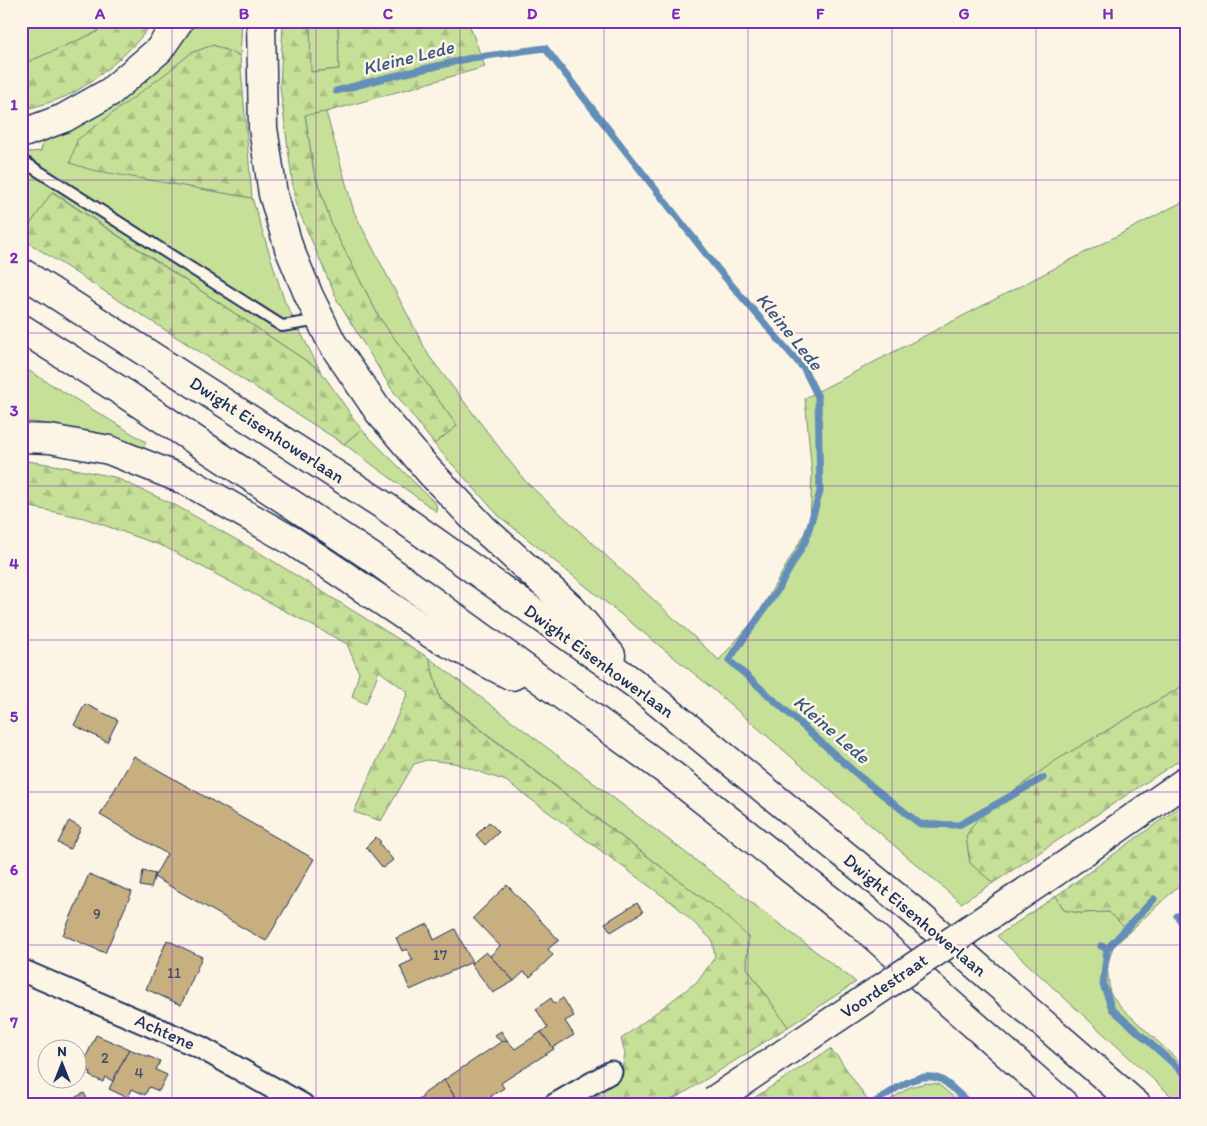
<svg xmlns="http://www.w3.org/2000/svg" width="1207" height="1126" viewBox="0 0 1207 1126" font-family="Itim,sans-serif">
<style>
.green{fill:#c7e097;stroke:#71887a}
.forest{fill:url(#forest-firs);stroke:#71887a}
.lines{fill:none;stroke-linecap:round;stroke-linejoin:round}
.stream{stroke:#648eb8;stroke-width:7}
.building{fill:#c7af7f;stroke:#1b2f5e}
.lane-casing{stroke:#1b2f5e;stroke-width:14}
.street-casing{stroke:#1b2f5e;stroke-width:25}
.secondary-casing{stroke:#1b2f5e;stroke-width:31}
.highway-casing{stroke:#1b2f5e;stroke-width:31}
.lane{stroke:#fcf5e5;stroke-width:10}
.street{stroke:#fcf5e5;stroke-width:21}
.secondary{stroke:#fcf5e5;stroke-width:28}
.highway{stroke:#fcf5e5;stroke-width:28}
.secondary-bridge-casing{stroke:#1b2f5e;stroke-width:31;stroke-linecap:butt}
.secondary-bridge{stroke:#fcf5e5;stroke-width:28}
.grid{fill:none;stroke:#7b2cbf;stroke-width:1;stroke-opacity:0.55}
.labels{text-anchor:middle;stroke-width:5;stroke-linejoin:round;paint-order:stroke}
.number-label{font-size:15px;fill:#464f66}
.street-label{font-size:18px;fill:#1b2f5e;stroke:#fcf5e5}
.water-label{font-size:19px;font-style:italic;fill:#3a5684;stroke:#fcf5e5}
.neatline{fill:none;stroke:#7b2cbf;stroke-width:2}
.grid-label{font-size:16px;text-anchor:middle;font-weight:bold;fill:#7b2cbf}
</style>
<defs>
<pattern id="forest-firs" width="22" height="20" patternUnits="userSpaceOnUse" patternTransform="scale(1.25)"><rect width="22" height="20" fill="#c7e097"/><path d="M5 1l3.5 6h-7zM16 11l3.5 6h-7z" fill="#aac085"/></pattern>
</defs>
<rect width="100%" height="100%" fill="#fcf5e5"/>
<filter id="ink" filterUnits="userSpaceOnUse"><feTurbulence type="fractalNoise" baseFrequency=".02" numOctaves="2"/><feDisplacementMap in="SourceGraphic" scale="10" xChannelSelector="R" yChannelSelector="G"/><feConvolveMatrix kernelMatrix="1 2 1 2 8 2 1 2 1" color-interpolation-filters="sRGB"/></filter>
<g filter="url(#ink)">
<g class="green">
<polygon points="21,21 105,21 97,32 21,65"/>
<path d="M196 21H242L240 56 213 45 191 53 169 71 83 167 252 198 284 300 320 370 53 192 21 237V153L41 151 43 142C100 117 165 77 196 21Z"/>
<polygon points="310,21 338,21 339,69 310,72"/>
<polygon points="326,112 354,212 429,356 525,481 719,660 756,618 810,524 812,474 805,398 1186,200 1186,684 1055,761 1020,787 966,836 970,863 993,883 961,903 702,680 499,516 434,444 457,426 379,317 332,226 314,172 305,114"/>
<path d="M21 366 146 442 141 452C103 440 62 423 21 421Z"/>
<polygon points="361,429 436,504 437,512 344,444"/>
<polygon points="429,658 856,982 788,1027 747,968 748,937 731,920 440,698"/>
<polygon points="1056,896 1064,910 1080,913 1109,912 1129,932 1113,947 1107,966 1110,993 1123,1009 1186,1068 1186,1105 1181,1105 997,936"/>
<polygon points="926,1083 938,1084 963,1105 924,1105 917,1100 900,1101 882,1105 910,1087"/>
</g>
<g class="forest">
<path d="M105 21H153C138 46 99 78 73 93 59 100 36 107 21 110V65L97 32Z"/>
<polygon points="283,21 310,21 311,72 339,69 338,21 468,21 485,67 326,112 305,115 314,172 332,226 379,317 457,426 434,444 391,388 338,302 295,202 280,87"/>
<polygon points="213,45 240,56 252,198 92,170 70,163 77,140 169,71 191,53"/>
<polygon points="52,192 320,370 361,429 344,444 21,238"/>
<polygon points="21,460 60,466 114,477 175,505 260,553 429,658 440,699 731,920 748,937 747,968 788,1027 681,1095 659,1105 550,1105 621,1073 625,1054 621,1039 698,981 715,957 712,940 675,905 506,781 454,763 427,760 414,764 381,821 354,812 408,692 379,671 366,704 352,697 359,673 347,644 165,547 84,518 21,505"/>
<polygon points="1186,684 1186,756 993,883 970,863 966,836 980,815 1055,761"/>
<polygon points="1186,802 1186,879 1129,932 1109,912 1080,913 1064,910 1056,896"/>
<polygon points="830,1049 838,1057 868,1101 861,1105 743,1105"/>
</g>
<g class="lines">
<g class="stream">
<polyline points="336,91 385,78 471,58 545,48 717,268 804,369 818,397 820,492 805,542 777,591 729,660 859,776 920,824 959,825 1043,778"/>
<polyline points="1177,916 1186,928"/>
<polyline points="1101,946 1107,949 1103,984 1112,1009 1186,1075"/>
<polyline points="1107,949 1154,899"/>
<path d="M875 1102C894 1091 916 1070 940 1079 949 1083 963 1098 971 1105"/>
</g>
</g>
<g class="building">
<polygon points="85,704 118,720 107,742 74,725"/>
<polygon points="134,756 314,859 266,941 154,877 167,854 100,815"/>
<polygon points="69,821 81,828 70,849 58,843"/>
<polygon points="489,822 499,832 485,845 476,835"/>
<polygon points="376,837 381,842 379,843 393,860 383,868 366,847"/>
<polygon points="143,871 155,874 151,888 140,886"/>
<polygon points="89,874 132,892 105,953 63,935"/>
<polygon points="507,885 559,940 548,949 553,955 530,977 524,972 514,981 490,956 500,946 473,918"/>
<polygon points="637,903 643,912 611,932 605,923"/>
<polygon points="428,924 434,940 455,929 472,962 410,990 400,966 413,960 407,949 402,951 396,938"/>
<polygon points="167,940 202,957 181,1005 146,989"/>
<polygon points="486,952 514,981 493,993 471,964"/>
<polygon points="551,998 554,1004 563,998 574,1016 565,1021 574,1035 552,1048 541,1032 548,1028 536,1009"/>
<polygon points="501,1031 507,1040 501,1042 495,1035"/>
<polygon points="541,1032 554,1049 501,1083 504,1088 491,1096 492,1097 479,1105 477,1105 475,1100 467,1105 460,1105 444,1080 501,1042 507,1040 515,1049"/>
<polygon points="96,1035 129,1049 113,1081 105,1077 103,1082 90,1076 91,1072 81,1068"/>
<polygon points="129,1049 160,1061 156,1070 167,1075 159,1091 149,1087 145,1095 132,1089 128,1098 109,1089"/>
<polygon points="444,1080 460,1105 410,1105 423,1097 422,1095"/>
<polygon points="84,1093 90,1105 60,1105"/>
</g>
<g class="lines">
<defs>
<polyline id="lane" points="21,160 282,326 320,320"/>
<g id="street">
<polyline points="21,970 200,1047 303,1105"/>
<polyline points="554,1105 611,1072"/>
</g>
<polyline id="secondary" points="1055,872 1186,781"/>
<g id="highway">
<polyline points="261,21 263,128 273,194 289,248 309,296 332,343 379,412 429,471 483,528 571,608 611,655"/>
<polyline points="21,134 64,118 110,92 159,50 179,21"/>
<polyline points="21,272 386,507 634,683 916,913 1137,1105"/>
<polyline points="21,328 124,393 373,558 672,775 859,923 1065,1105"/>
<polyline points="21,438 50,439 109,450 187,481 294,542 433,635 512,676"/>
</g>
</defs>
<use href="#lane" class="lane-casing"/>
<use href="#street" class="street-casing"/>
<use href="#secondary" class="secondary-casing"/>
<use href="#highway" class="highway-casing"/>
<use href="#lane" class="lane"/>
<use href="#street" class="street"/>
<use href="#secondary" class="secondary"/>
<use href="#highway" class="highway"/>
<defs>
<polyline id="secondary-bridge" points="713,1101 1055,872"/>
</defs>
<use href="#secondary-bridge" class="secondary-bridge-casing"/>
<use href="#secondary-bridge" class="secondary-bridge"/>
</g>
</g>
<path class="grid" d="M172 21V1105M316 21V1105M460 21V1105M604 21V1105M748 21V1105M892 21V1105M1036 21V1105M21 180H1186M21 333H1186M21 486H1186M21 640H1186M21 792H1186M21 945H1186"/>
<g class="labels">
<g class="number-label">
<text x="97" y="919">9</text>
<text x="440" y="960">17</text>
<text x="174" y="978">11</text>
<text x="105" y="1063">2</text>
<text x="139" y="1078">4</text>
</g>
<g class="street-label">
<text transform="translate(267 430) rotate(33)" y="6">Dwight Eisenhowerlaan</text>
<text transform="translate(599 661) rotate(36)" y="6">Dwight Eisenhowerlaan</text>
<text transform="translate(915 915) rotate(40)" y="6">Dwight Eisenhowerlaan</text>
<text transform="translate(884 986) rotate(-34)" y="6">Voordestraat</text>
<text transform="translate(165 1032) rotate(24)" y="6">Achtene</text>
</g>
<g class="water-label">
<text transform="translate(408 57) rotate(-14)" y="7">Kleine Lede</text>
<text transform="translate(790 331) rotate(51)" y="7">Kleine Lede</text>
<text transform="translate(832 729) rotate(41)" y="7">Kleine Lede</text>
</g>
</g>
<rect width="1207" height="1126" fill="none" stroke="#fcf5e5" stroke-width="55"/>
<g transform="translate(62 1064)"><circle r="24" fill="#fcf5e5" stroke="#a2a6af"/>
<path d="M0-4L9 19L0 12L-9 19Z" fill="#1b2f5e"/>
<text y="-8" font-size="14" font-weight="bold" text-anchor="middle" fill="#1b2f5e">N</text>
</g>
<rect x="28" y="28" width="1152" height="1070" class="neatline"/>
<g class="grid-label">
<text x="100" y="19">A</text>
<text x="244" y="19">B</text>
<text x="388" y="19">C</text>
<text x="532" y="19">D</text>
<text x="676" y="19">E</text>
<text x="820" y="19">F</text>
<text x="964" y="19">G</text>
<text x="1108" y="19">H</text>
<text x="14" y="110">1</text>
<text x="14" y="263">2</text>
<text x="14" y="416">3</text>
<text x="14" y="569">4</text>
<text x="14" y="722">5</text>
<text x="14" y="875">6</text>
<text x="14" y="1028">7</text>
</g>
</svg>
